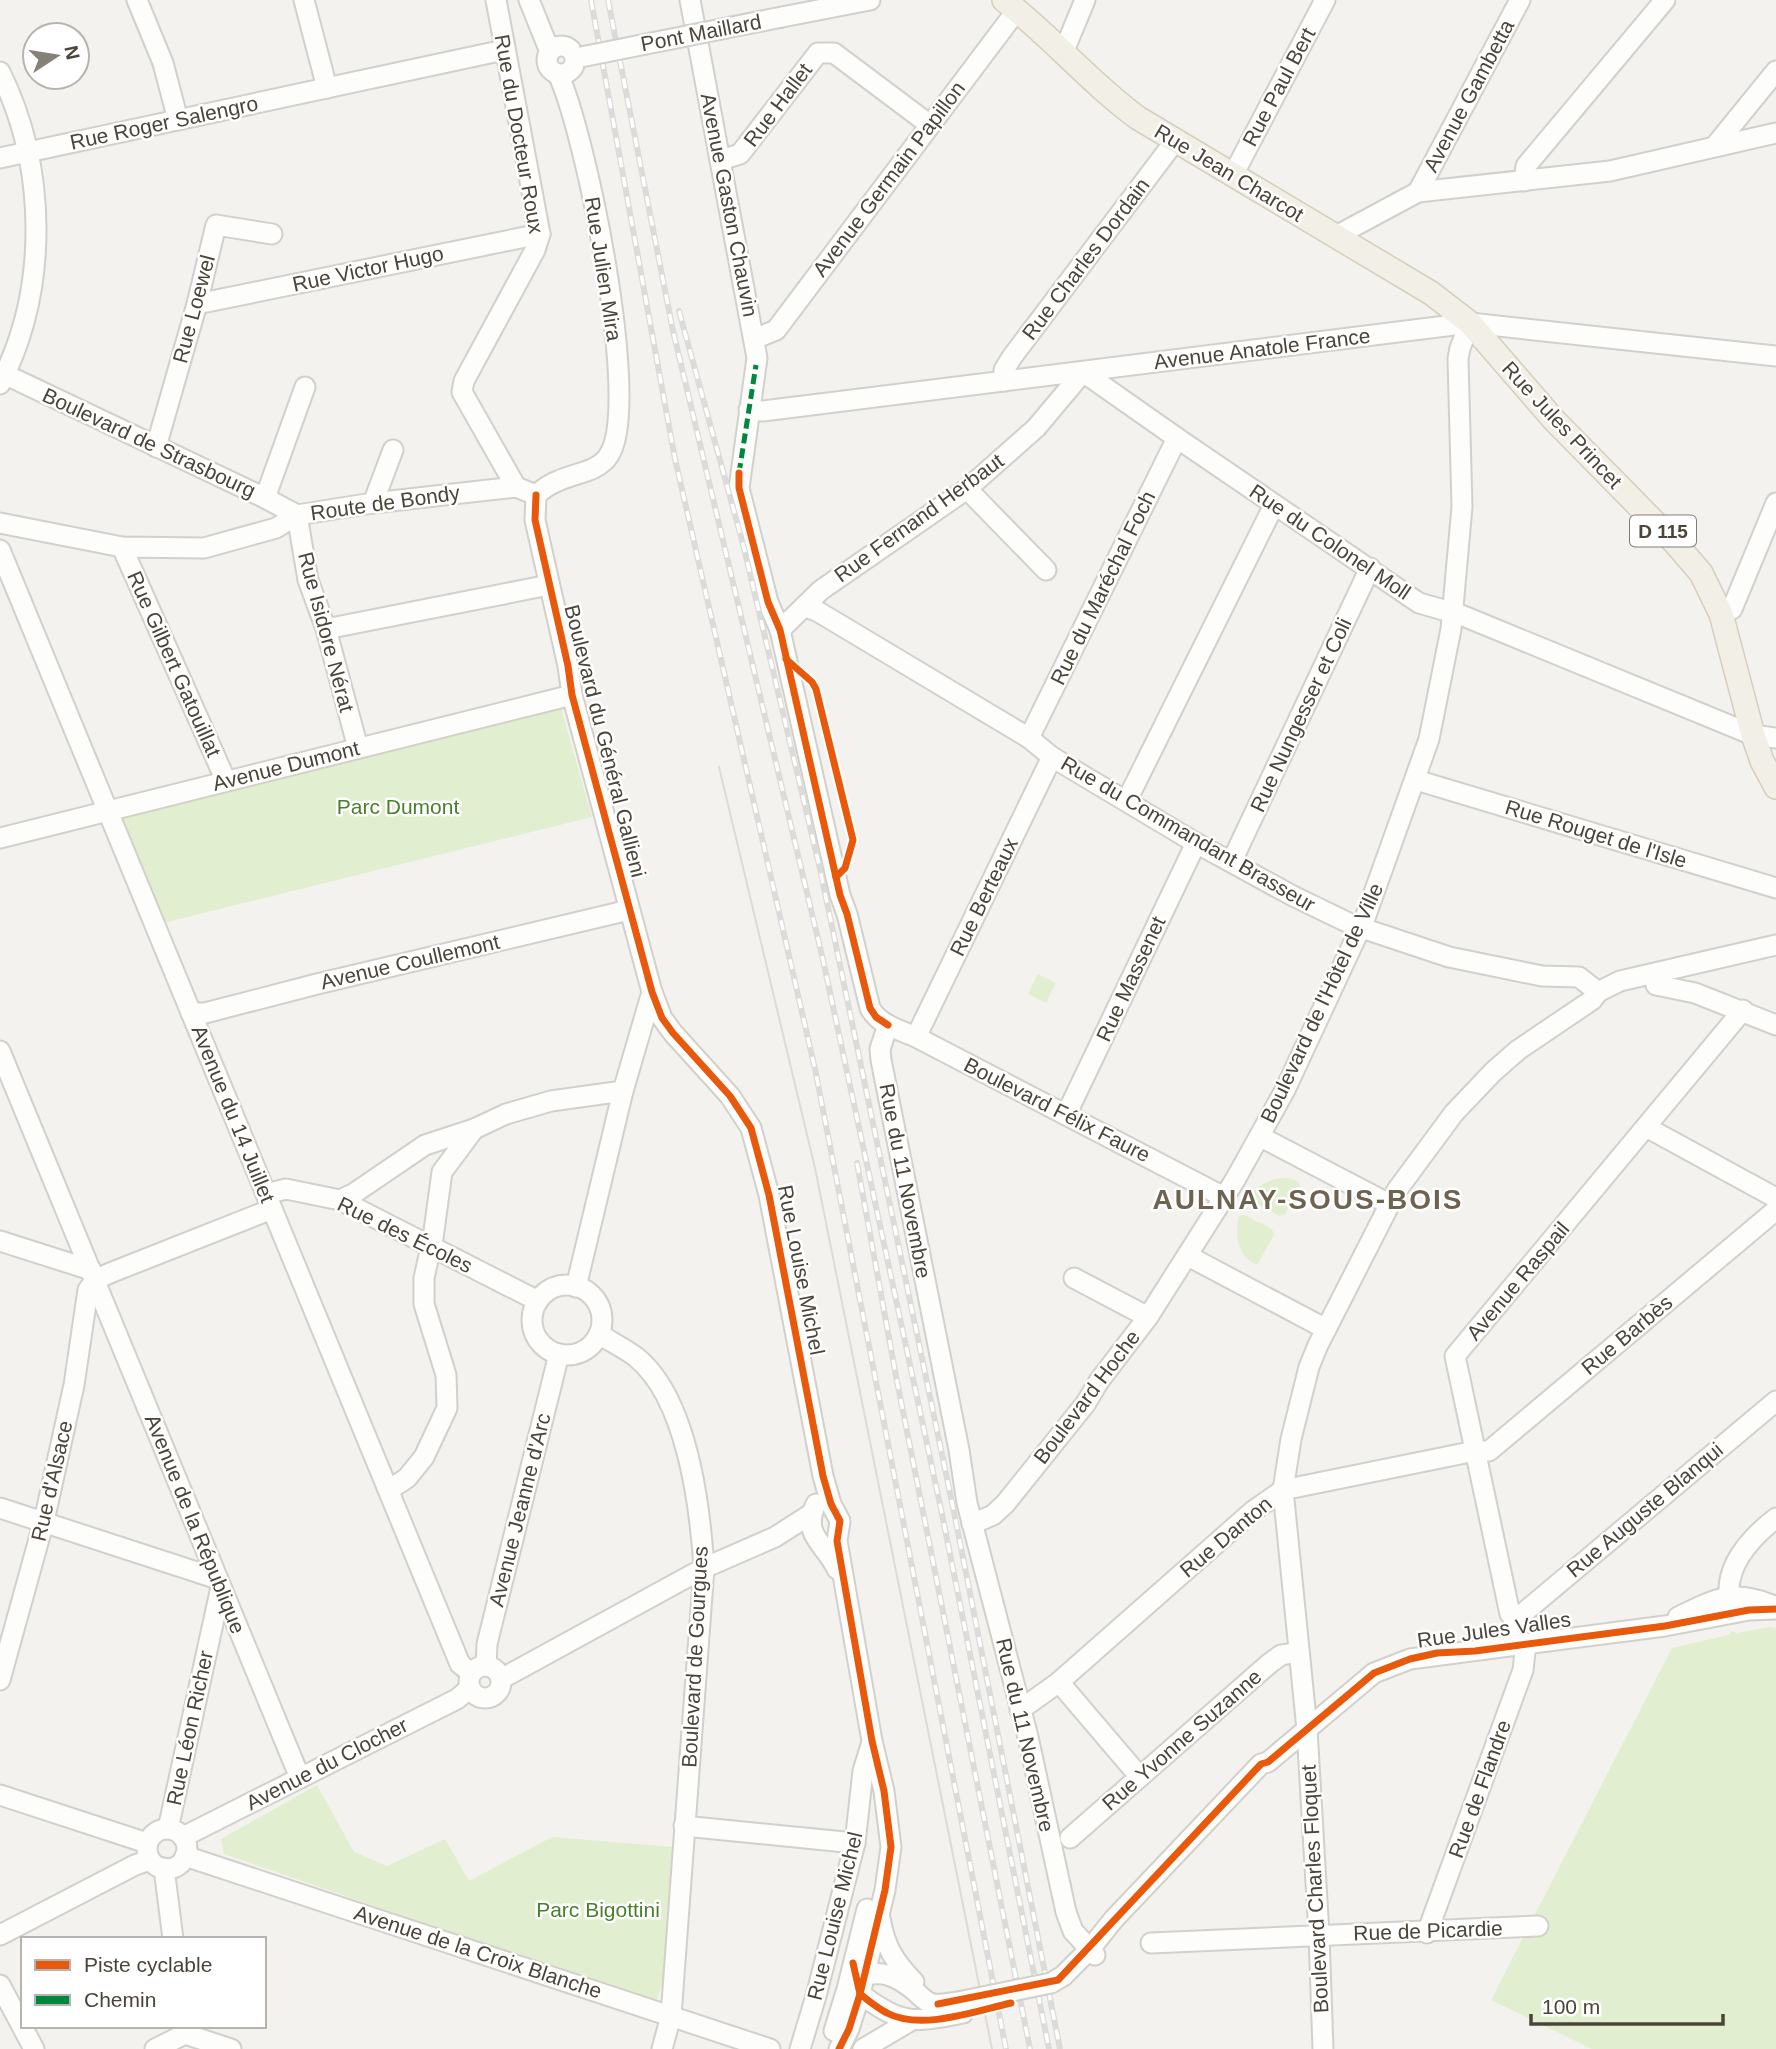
<svg xmlns="http://www.w3.org/2000/svg" width="1776" height="2049" viewBox="0 0 1776 2049" font-family="Helvetica,sans-serif">
<style>
.green{fill:#e1eecf}
.lines{fill:none;stroke-linecap:round;stroke-linejoin:round}
.minor-casing{stroke:#d2d0cb;stroke-width:23}
.major-casing{stroke:#d6cebb;stroke-width:26}
.minor{stroke:#fdfdfc;stroke-width:19}
.major{stroke:#f2efe6;stroke-width:23}
.tram{stroke:#dbdbda;stroke-width:2}
.rail-casing{stroke:#dbdbda;stroke-width:6}
.rail{stroke:#fff;stroke-width:3.5;stroke-dasharray:10;stroke-linecap:butt}
.minor-bridge-casing{stroke:#d2d0cb;stroke-width:23;stroke-linecap:butt}
.minor-bridge{stroke:#fdfdfc;stroke-width:19}
.quiet{stroke:#00873e;stroke-width:5;stroke-dasharray:10 5;stroke-linecap:butt}
.cycleway-casing{stroke:#fff;stroke-width:11}
.cycleway{stroke:#e8590c;stroke-width:7}
.labels{text-anchor:middle;stroke-width:5;stroke-linejoin:round;paint-order:stroke}
.shield{fill:#fff;stroke:#817c74;stroke-width:2}
.shield-label{font-size:19px;font-weight:bold;fill:#4b4439}
.street-label{font-size:21px;fill:#4b4439;stroke:#fff}
.park-label{font-size:21px;fill:#4a7f2a;stroke:#fff}
.district-label{font-size:28px;font-weight:bold;letter-spacing:2px;fill:#6e6250;stroke:#fff}
</style>
<rect width="100%" height="100%" fill="#f4f2ee"/>
<g class="green">
<polygon points="561,708 592,817 163,923 122,819"/>
<polygon points="1038,974 1056,983 1046,1003 1028,994"/>
<path d="M1288 1178 1298 1181 1300 1186 1285 1214 1279 1216 1250 1200V1196C1260 1183 1272 1178 1288 1178Z"/>
<path d="M1244 1215 1272 1229 1274 1235 1257 1265C1238 1258 1234 1234 1239 1216Z"/>
<polygon points="1771,1627 1776,1628 1776,2049 1592,2049 1491,2000 1672,1648 1729,1635 1732,1631 1736,1633"/>
<polygon points="317,1785 354,1852 387,1866 445,1839 469,1881 552,1837 674,1847 663,1980 656,2003 224,1854 221,1839"/>
</g>
<g class="lines">
<defs>
<g id="minor">
<polyline points="137,0 163,63 178,120"/>
<polyline points="304,0 327,88"/>
<polyline points="496,0 540,234 535,250 464,381 462,392 516,487"/>
<polyline points="529,0 550,52"/>
<path d="M690 0 757 358 739 488 768 602 780 630 840 895 847 914 870 1008C879 1025 900 1030 916 1037L1224 1197"/>
<polyline points="782,17 870,0"/>
<circle cx="561" cy="60" r="14"/>
<polyline points="1063,53 1085,0"/>
<path d="M0 72C47 167 49 289 0 384"/>
<polyline points="1715,146 1776,71"/>
<polyline points="0,158 504,50"/>
<polyline points="721,160 740,154 818,53 834,53 930,125"/>
<polyline points="1233,175 1325,0"/>
<polyline points="1524,181 1526,166 1665,0"/>
<polyline points="1418,192 1520,0"/>
<polyline points="1336,236 1418,192 1610,171 1776,133"/>
<polyline points="197,304 540,234"/>
<polyline points="754,339 776,330 1017,10"/>
<polyline points="0,372 265,498 297,515"/>
<polyline points="1083,372 1177,438 1419,603 1461,615 1753,735 1776,738"/>
<polyline points="1004,381 1004,370 1012,357 1175,141"/>
<polyline points="749,410 763,411 1470,323 1776,356"/>
<polyline points="156,447 197,304 216,225 272,234"/>
<polyline points="967,489 1046,570"/>
<polyline points="536,495 535,520 568,666 572,695 652,992 662,1018 673,1033 730,1096 751,1128 769,1195 823,1476 831,1504 840,1521 837,1541 872,1741 884,1791 891,1847 885,1890 860,1994 849,2029 839,2049"/>
<path d="M536 495C543 489 549 484 558 481 574 473 599 472 609 455 642 404 585 131 558 74"/>
<polyline points="265,498 305,387"/>
<polyline points="373,503 393,450"/>
<polyline points="297,515 308,580 326,629 358,748"/>
<polyline points="0,523 122,547 204,548 276,528 297,515 373,503 516,487 536,495"/>
<polyline points="122,547 226,781"/>
<polyline points="0,550 460,1664 471,1673"/>
<polyline points="805,607 817,611 1029,738 1052,757 1196,843 1293,896 1353,925 1449,957 1542,976 1579,977 1598,992"/>
<polyline points="1721,614 1732,609 1776,503"/>
<polyline points="326,629 549,585"/>
<polyline points="780,630 821,590 967,489 1036,428 1083,372"/>
<polyline points="1029,738 1177,438"/>
<polyline points="1416,780 1776,888"/>
<polyline points="1127,800 1274,505"/>
<polyline points="0,838 572,695"/>
<polyline points="1232,861 1370,568"/>
<polyline points="1656,985 1695,993 1776,1025"/>
<polyline points="191,1013 205,1013 317,984 629,910"/>
<polyline points="888,1025 880,1049 881,1060 959,1450 967,1503 1028,1737 1066,1912 1073,1931 1095,1955"/>
<polyline points="916,1037 1052,757"/>
<polyline points="0,1051 300,1778"/>
<polyline points="1066,1115 1196,843"/>
<polyline points="1646,1127 1776,1198"/>
<polyline points="1261,1137 1389,1204"/>
<polyline points="266,1194 286,1189 340,1200 538,1301"/>
<polyline points="340,1200 353,1194 425,1145 474,1129 506,1114 551,1101 623,1091"/>
<polyline points="0,1241 91,1270"/>
<polyline points="1188,1256 1326,1329"/>
<polyline points="1074,1278 1148,1317"/>
<circle cx="567" cy="1320" r="35"/>
<polyline points="576,1287 623,1091 652,992"/>
<path d="M599 1334C611 1342 624 1348 636 1357 687 1398 700 1506 704 1568L671 2016 662 2049"/>
<polyline points="389,1490 407,1478 424,1457 447,1408 446,1375 424,1304 424,1278 433,1238 442,1172 474,1129"/>
<path d="M816 1504C801 1535 825 1543 837 1569"/>
<polyline points="0,1508 218,1579"/>
<polyline points="972,1524 993,1515 1005,1504 1086,1403 1099,1381 1148,1317 1235,1180 1285,1090 1365,918 1429,739 1451,629 1462,507 1458,359 1460,348 1470,323"/>
<path d="M1731 1606C1721 1569 1749 1539 1776 1518"/>
<path d="M1678 1617C1715 1599 1732 1589 1772 1605"/>
<polyline points="1515,1620 1776,1401"/>
<polyline points="1519,1644 1515,1620 1510,1614 1455,1356 1743,1010"/>
<circle cx="485" cy="1682" r="16"/>
<polyline points="486,1666 487,1644 559,1354"/>
<polyline points="501,1679 704,1568 775,1537 811,1514"/>
<polyline points="0,1680 44,1521 74,1385 88,1290 95,1280 110,1273 272,1209"/>
<polyline points="1059,1682 1139,1776"/>
<polyline points="1020,1710 1059,1682 1253,1511 1283,1490 1475,1451 1489,1451 1776,1210"/>
<polyline points="0,1795 147,1843"/>
<polyline points="684,1826 855,1843"/>
<polyline points="168,1829 221,1587"/>
<circle cx="167" cy="1849" r="20"/>
<polyline points="183,1837 457,1699 470,1688"/>
<polyline points="1070,1838 1270,1663 1281,1655 1299,1652"/>
<polyline points="185,1856 770,2049"/>
<polyline points="164,1868 173,1939"/>
<path d="M880 1918C885 1947 894 1961 914 1982"/>
<polyline points="1427,1933 1523,1670 1526,1643"/>
<polyline points="0,1935 135,1865 150,1860"/>
<polyline points="1151,1943 1538,1926"/>
<path d="M855 1981C878 1966 897 1976 916 1992 920 1996 925 2001 930 2003 938 2006 949 2003 958 2002"/>
<polyline points="1051,1983 1063,1976 1090,1949 1114,1919 1261,1764 1268,1762 1374,1673 1410,1659 1665,1626 1749,1610 1776,1609"/>
<path d="M858 1984 860 1994C903 2025 912 2023 963 2013"/>
<polyline points="0,1985 34,2049"/>
<polyline points="834,2031 847,1989 867,1909"/>
<polyline points="155,2049 185,2034 231,2049"/>
<polyline points="800,2049 816,1996 855,1843 863,1771 872,1742"/>
<polyline points="863,2049 912,2020"/>
<polyline points="1323,2049 1319,1935 1307,1729 1283,1490 1291,1439 1309,1367 1318,1345 1397,1190 1454,1113 1493,1072 1518,1050 1592,1000 1598,992 1620,981 1776,945"/>
</g>
<path id="major" d="M1004 0C1051 36 1090 83 1138 118L1431 293 1470 323 1554 420 1675 543 1701 573 1721 614 1753 735 1762 761 1776 787"/>
</defs>
<use href="#minor" class="minor-casing"/>
<use href="#major" class="major-casing"/>
<use href="#minor" class="minor"/>
<use href="#major" class="major"/>
<polyline class="tram" points="719,767 815,1168 992,2049"/>
<defs>
<g id="rail">
<polyline points="591,0 675,459 815,1069 1006,2049"/>
<polyline points="608,0 673,331 823,960 941,1509 1049,2049"/>
<polyline points="679,311 743,544 820,869 954,1512 1060,2049"/>
<polyline points="857,1163 896,1376 1030,2049"/>
</g>
</defs>
<use href="#rail" class="rail-casing"/>
<use href="#rail" class="rail"/>
<defs>
<g id="minor-bridge">
<polyline points="581,57 782,17"/>
<polyline points="958,2002 1051,1983"/>
</g>
</defs>
<use href="#minor-bridge" class="minor-bridge-casing"/>
<use href="#minor-bridge" class="minor-bridge"/>
<polyline class="quiet" points="739,473 756,365"/>
<defs>
<g id="cycleway">
<polyline points="739,473 739,488 768,602 780,630 840,895 847,914 870,1008 876,1017 888,1025"/>
<polyline points="536,495 535,520 568,666 572,695 652,992 662,1018 673,1033 730,1096 751,1128 769,1195 823,1476 831,1504 840,1521 837,1541 872,1741 884,1791 891,1847 885,1890 860,1994 849,2029 839,2049"/>
<polyline points="786,659 812,682 816,689 853,840 845,868 836,877"/>
<path d="M853 1963 860 1994C869 2001 877 2008 887 2013 921 2031 976 2011 1011 2003"/>
<polyline points="938,2004 1058,1980 1261,1764 1268,1762 1374,1673 1410,1659 1437,1653 1475,1651 1665,1626 1749,1610 1776,1609"/>
</g>
</defs>
<use href="#cycleway" class="cycleway-casing"/>
<use href="#cycleway" class="cycleway"/>
</g>
<g class="labels">
<rect class="shield" x="1630" y="515.5" width="66" height="31" rx="5"/>
<g class="shield-label">
<text x="1663" y="538">D 115</text>
</g>
<g class="street-label">
<text transform="translate(701 33) rotate(-11)" y="7">Pont Maillard</text>
<text transform="translate(1279 87) rotate(-62)" y="7">Rue Paul Bert</text>
<text transform="translate(1469 96) rotate(-62)" y="7">Avenue Gambetta</text>
<text transform="translate(778 105) rotate(-53)" y="7">Rue Hallet</text>
<text transform="translate(164 123) rotate(-12)" y="7">Rue Roger Salengro</text>
<text transform="translate(519 134) rotate(80)" y="7">Rue du Docteur Roux</text>
<text transform="translate(1229 173) rotate(31)" y="7">Rue Jean Charcot</text>
<text transform="translate(889 179) rotate(-53)" y="7">Avenue Germain Papillon</text>
<text transform="translate(729 205) rotate(79)" y="7">Avenue Gaston Chauvin</text>
<text transform="translate(1086 259) rotate(-53)" y="7">Rue Charles Dordain</text>
<text transform="translate(368 269) rotate(-12)" y="7">Rue Victor Hugo</text>
<text transform="translate(603 269) rotate(81)" y="7">Rue Julien Mira</text>
<text transform="translate(194 309) rotate(-75)" y="7">Rue Loewel</text>
<text transform="translate(1262 349) rotate(-7)" y="7">Avenue Anatole France</text>
<text transform="translate(1562 425) rotate(47)" y="7">Rue Jules Princet</text>
<text transform="translate(149 443) rotate(25)" y="7">Boulevard de Strasbourg</text>
<text transform="translate(385 503) rotate(-8)" y="7">Route de Bondy</text>
<text transform="translate(919 518) rotate(-36)" y="7">Rue Fernand Herbaut</text>
<text transform="translate(1330 542) rotate(34)" y="7">Rue du Colonel Moll</text>
<text transform="translate(1103 588) rotate(-64)" y="7">Rue du Maréchal Foch</text>
<text transform="translate(326 632) rotate(75)" y="7">Rue Isidore Nérat</text>
<text transform="translate(174 664) rotate(66)" y="7">Rue Gilbert Gatouillat</text>
<text transform="translate(1301 715) rotate(-65)" y="7">Rue Nungesser et Coli</text>
<text transform="translate(605 741) rotate(76)" y="7">Boulevard du Général Gallieni</text>
<text transform="translate(286 766) rotate(-14)" y="7">Avenue Dumont</text>
<text transform="translate(1188 834) rotate(30)" y="7">Rue du Commandant Brasseur</text>
<text transform="translate(1596 834) rotate(17)" y="7">Rue Rouget de l'Isle</text>
<text transform="translate(984 897) rotate(-64)" y="7">Rue Berteaux</text>
<text transform="translate(410 962) rotate(-13)" y="7">Avenue Coullemont</text>
<text transform="translate(1131 979) rotate(-65)" y="7">Rue Massenet</text>
<text transform="translate(1322 1003) rotate(-65)" y="7">Boulevard de l'Hôtel de Ville</text>
<text transform="translate(1057 1110) rotate(27)" y="7">Boulevard Félix Faure</text>
<text transform="translate(233 1114) rotate(68)" y="7">Avenue du 14 Juillet</text>
<text transform="translate(905 1181) rotate(79)" y="7">Rue du 11 Novembre</text>
<text transform="translate(405 1235) rotate(26)" y="7">Rue des Écoles</text>
<text transform="translate(801 1270) rotate(79)" y="7">Rue Louise Michel</text>
<text transform="translate(1518 1281) rotate(-50)" y="7">Avenue Raspail</text>
<text transform="translate(1627 1335) rotate(-40)" y="7">Rue Barbès</text>
<text transform="translate(1087 1397) rotate(-53)" y="7">Boulevard Hoche</text>
<text transform="translate(52 1481) rotate(-77)" y="7">Rue d'Alsace</text>
<text transform="translate(520 1510) rotate(-76)" y="7">Avenue Jeanne d'Arc</text>
<text transform="translate(1645 1510) rotate(-40)" y="7">Rue Auguste Blanqui</text>
<text transform="translate(195 1524) rotate(68)" y="7">Avenue de la République</text>
<text transform="translate(1226 1537) rotate(-40)" y="7">Rue Danton</text>
<text transform="translate(1494 1630) rotate(-8)" y="7">Rue Jules Valles</text>
<text transform="translate(695 1657) rotate(-87)" y="7">Boulevard de Gourgues</text>
<text transform="translate(190 1728) rotate(-78)" y="7">Rue Léon Richer</text>
<text transform="translate(1025 1735) rotate(77)" y="7">Rue du 11 Novembre</text>
<text transform="translate(1182 1740) rotate(-41)" y="7">Rue Yvonne Suzanne</text>
<text transform="translate(327 1764) rotate(-27)" y="7">Avenue du Clocher</text>
<text transform="translate(1480 1789) rotate(-70)" y="7">Rue de Flandre</text>
<text transform="translate(1315 1889) rotate(-93)" y="7">Boulevard Charles Floquet</text>
<text transform="translate(835 1916) rotate(-76)" y="7">Rue Louise Michel</text>
<text transform="translate(1428 1931) rotate(-2)" y="7">Rue de Picardie</text>
<text transform="translate(478 1952) rotate(18)" y="7">Avenue de la Croix Blanche</text>
</g>
<g class="park-label">
<text x="398" y="814">Parc Dumont</text>
<text x="598" y="1917">Parc Bigottini</text>
</g>
<g class="district-label">
<text x="1308" y="1209">AULNAY-SOUS-BOIS</text>
</g>
</g>
<rect x="21" y="1937" width="245" height="91" fill="#ffffff" stroke="#b7b4b0" stroke-width="2"/>
<rect x="35" y="1960" width="35" height="10" fill="#e8590c" stroke="#b7b4b0" stroke-width="2"/>
<text x="84" y="1972" font-size="21" fill="#4b4439">Piste cyclable</text>
<rect x="35" y="1995" width="35" height="10" fill="#00873e" stroke="#b7b4b0" stroke-width="2"/>
<text x="84" y="2007" font-size="21" fill="#4b4439">Chemin</text>
<g transform="translate(56 56) rotate(78)"><circle r="33" fill="#ffffff" stroke="#b7b4b0" stroke-width="2"/>
<path d="M0-5L12 26L0 18L-12 26Z" fill="#868178"/>
<text y="-10" font-size="19" font-weight="bold" text-anchor="middle" fill="#4b4439">N</text>
</g>
<path d="M1531 2014v10h192v-10" fill="none" stroke="#4b4439" stroke-width="3.5"/>
<text x="1542" y="2014" font-size="21" fill="#4b4439" stroke="#ffffff" stroke-width="5" paint-order="stroke">100 m</text>
</svg>
